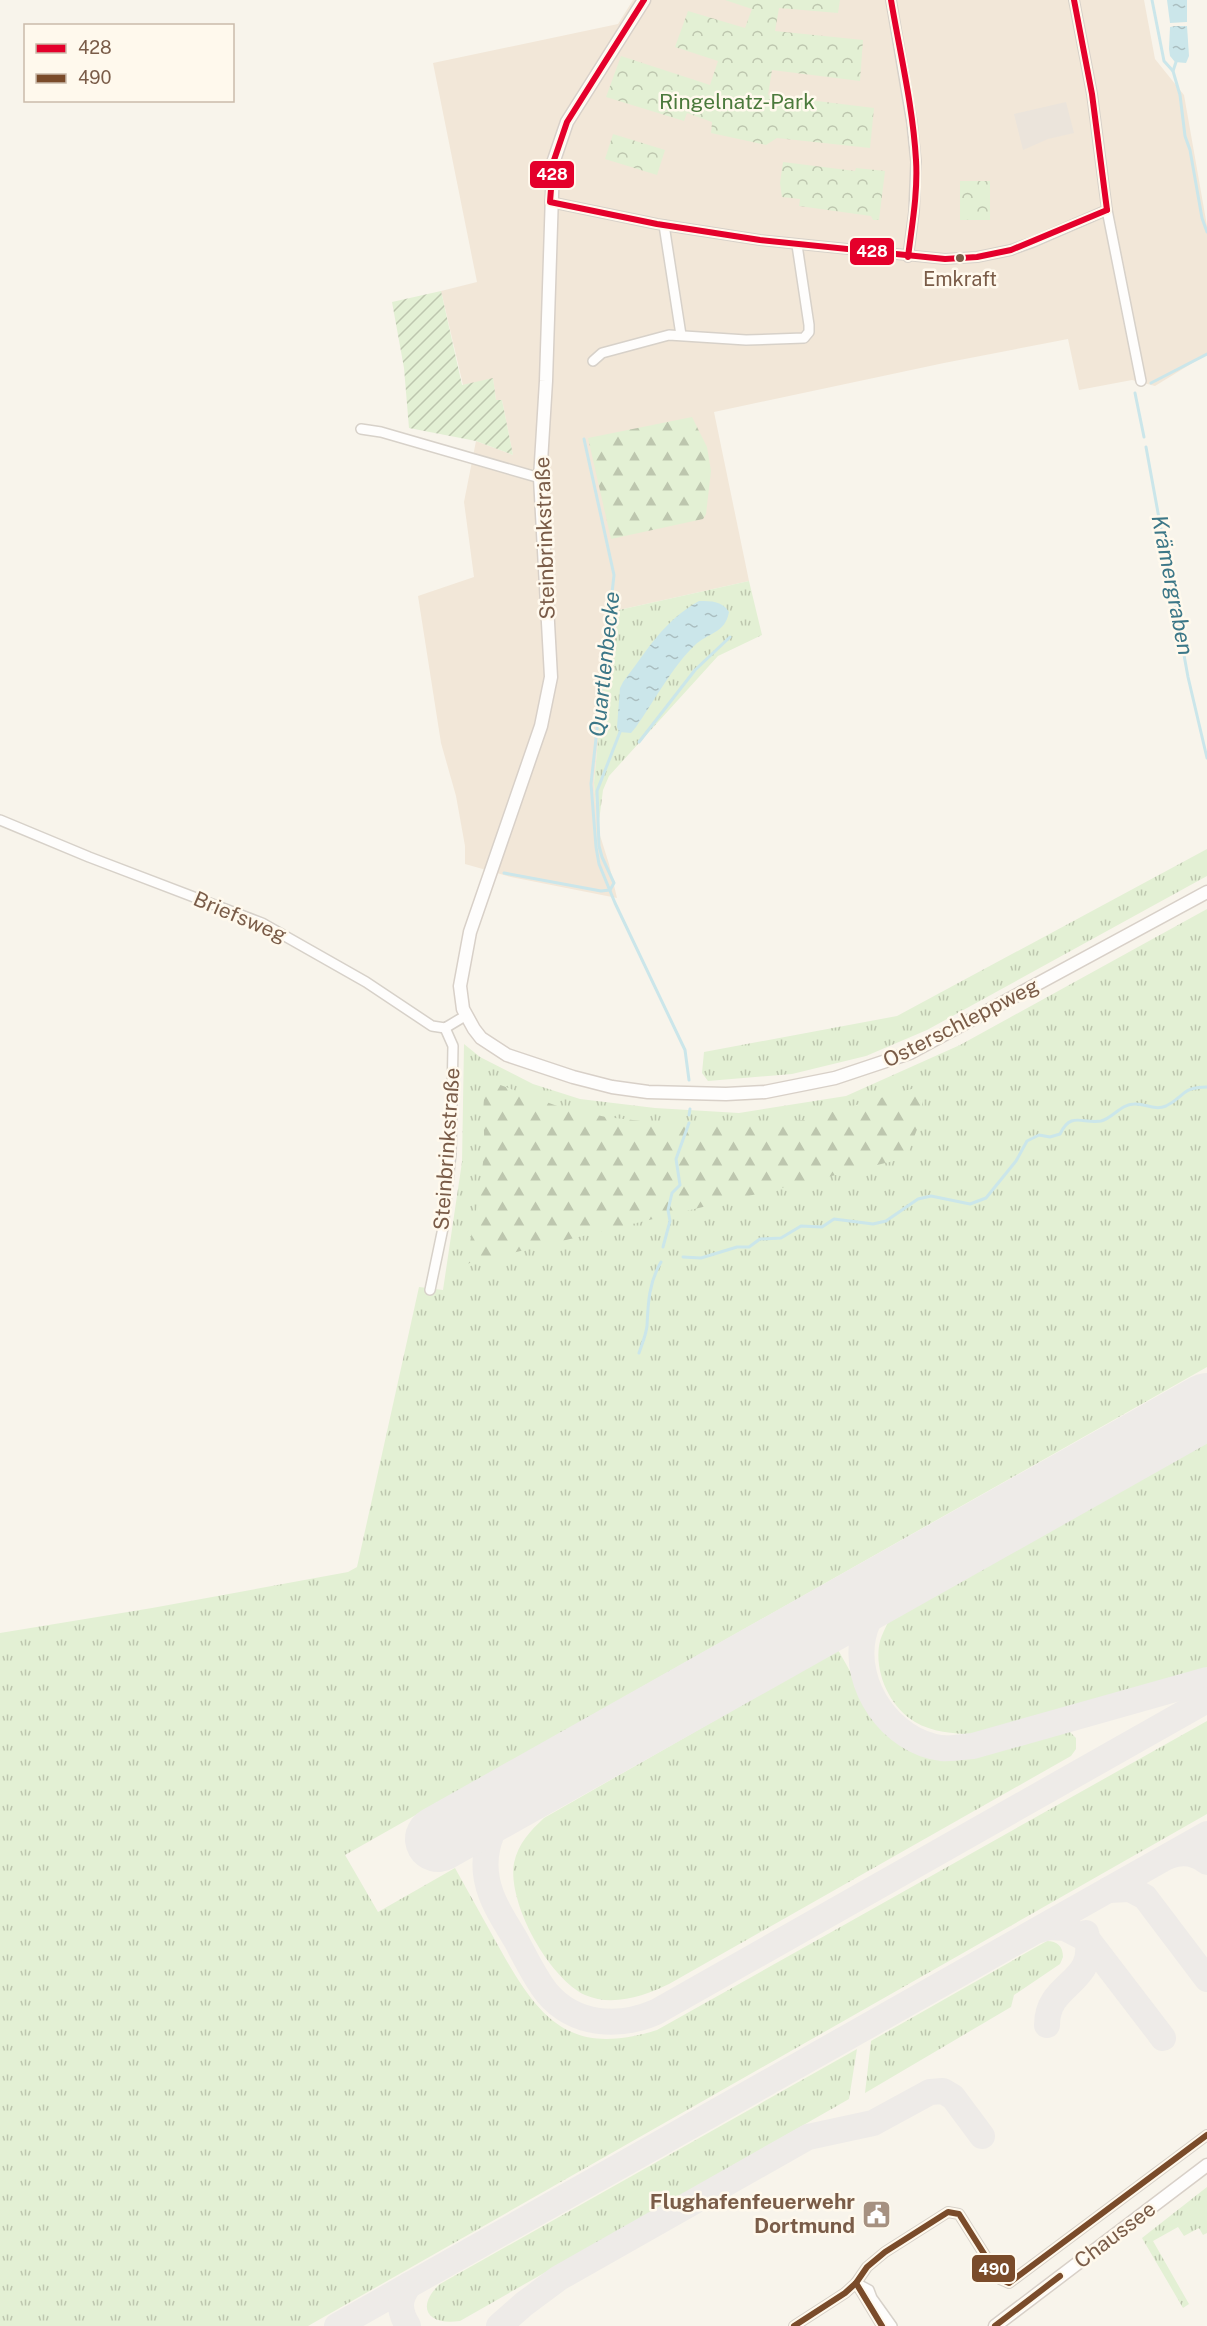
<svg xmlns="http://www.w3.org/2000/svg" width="1207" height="2326" viewBox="0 0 1207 2326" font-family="'Public Sans',sans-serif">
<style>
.residential{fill:#f2e7d8}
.industrial{fill:#ebe4db}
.grass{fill:url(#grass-tufts)}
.forest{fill:url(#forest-firs)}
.park{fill:url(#park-crowns)}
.garden{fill:url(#garden-furrows)}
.water{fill:url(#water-ripples)}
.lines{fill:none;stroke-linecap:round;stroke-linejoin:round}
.stream{stroke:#cbe6ea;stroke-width:3}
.taxiway{stroke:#eeebe8;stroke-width:26}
.runway{stroke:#eeebe8;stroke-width:66}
.street-casing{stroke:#d7d1c9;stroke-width:12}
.secondary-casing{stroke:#d8d0c8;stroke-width:15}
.street{stroke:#fefdfc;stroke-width:9}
.secondary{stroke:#fefdfc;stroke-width:12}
.bus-1-casing{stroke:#fff9ed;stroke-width:10}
.bus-2-casing{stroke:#fff9ed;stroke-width:10}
.bus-1{stroke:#e4002b;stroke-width:6}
.bus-2{stroke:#7a4b2a;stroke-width:6}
.bus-dot{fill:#7a5c48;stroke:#fff9ed;stroke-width:2}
.labels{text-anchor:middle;stroke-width:5;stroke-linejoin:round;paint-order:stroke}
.bus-label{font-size:20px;fill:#7a5c48;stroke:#fff9ed}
.park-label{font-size:21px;fill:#4b7a3c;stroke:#fff9ed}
.street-label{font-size:21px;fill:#7a5c48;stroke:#fff9ed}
.poi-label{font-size:21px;font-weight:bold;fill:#7a5c48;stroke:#fff9ed;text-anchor:end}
.water-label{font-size:22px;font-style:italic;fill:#3c7787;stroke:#fff9ed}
.line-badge{stroke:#fff9ed;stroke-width:2}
.badge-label{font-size:16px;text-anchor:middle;font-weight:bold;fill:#fff}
</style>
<defs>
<pattern id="grass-tufts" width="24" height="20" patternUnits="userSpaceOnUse" patternTransform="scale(1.5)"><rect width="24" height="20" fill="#e3f0d4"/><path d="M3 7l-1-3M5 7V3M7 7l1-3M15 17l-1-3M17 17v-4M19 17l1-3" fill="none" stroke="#bdc6ae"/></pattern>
<pattern id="forest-firs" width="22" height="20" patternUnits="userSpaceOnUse" patternTransform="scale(1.5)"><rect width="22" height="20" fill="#e3f0d4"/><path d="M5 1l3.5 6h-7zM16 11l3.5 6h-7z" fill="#bdc6ae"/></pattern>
<pattern id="park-crowns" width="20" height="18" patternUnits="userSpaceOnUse" patternTransform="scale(1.5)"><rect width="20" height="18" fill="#e3f0d4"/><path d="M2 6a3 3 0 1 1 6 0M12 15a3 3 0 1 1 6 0" fill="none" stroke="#bdc6ae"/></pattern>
<pattern id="garden-furrows" width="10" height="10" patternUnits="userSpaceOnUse" patternTransform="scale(1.5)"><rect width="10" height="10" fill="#e3f0d4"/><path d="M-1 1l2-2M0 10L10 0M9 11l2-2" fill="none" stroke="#bdc6ae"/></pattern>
<pattern id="water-ripples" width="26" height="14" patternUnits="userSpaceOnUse" patternTransform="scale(1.5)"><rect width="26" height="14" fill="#cbe6ea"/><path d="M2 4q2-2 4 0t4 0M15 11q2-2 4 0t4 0" fill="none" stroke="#aabec0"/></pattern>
</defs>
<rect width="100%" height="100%" fill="#f8f4eb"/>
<polygon class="residential" points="633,0 1144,0 1155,59 1184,95 1207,226 1207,354 1155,386 1132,380 1079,390 1068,339 944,363 714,412 749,581 610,612 594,783 598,829 609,864 617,898 511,877 465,864 465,846 456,796 441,743 418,596 474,577 464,502 476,441 513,455 502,400 496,400 493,379 463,385 441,291 477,282 433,63 618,24"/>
<polygon class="industrial" points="1066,102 1074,133 1048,139 1023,150 1014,114"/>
<g class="grass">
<polygon points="749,581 762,635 718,656 609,776 603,790 598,829 594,783 610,612"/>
<polygon points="1207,849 1207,876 927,1030 866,1056 792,1074 708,1081 702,1073 704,1052 897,1016"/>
<path d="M1207 909V1367L345 1855 378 1912 455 1868C470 1895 485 1922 500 1949 540 2021 571 2057 657 2030L1207 1721V1814L308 2326H0V1633L152 1608 348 1572 357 1567 419 1287 443 1290 462 1162 464 1044 480 1057 533 1084 580 1099 655 1108 739 1113 846 1096 960 1045Z"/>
<path d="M1207 1441V1668L973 1734C953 1734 932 1732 915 1722 889 1707 873 1670 880 1641 882 1634 886 1627 889 1620Z"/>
<path d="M838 1650C870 1705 897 1771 975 1753 1005 1746 1034 1734 1064 1730L1069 1731 1076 1738V1749L1071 1756 669 1984C645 1996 612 2007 585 1995 549 1978 507 1903 514 1863 518 1844 530 1831 544 1818Z"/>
<path d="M1047 1941C1057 1941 1063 1946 1063 1957L1060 1964 1014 1995 1011 2007 865 2093 871 2041Z"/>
<path d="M857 2049 849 2099 460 2321C426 2326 416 2306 440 2284Z"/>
<polygon points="1207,2187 1207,2233 1203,2235 1199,2228 1184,2236 1178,2227 1153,2241 1189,2304 1183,2308 1142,2238"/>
</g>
<g class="forest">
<polygon points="692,417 707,447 711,471 706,514 703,519 611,539 588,438"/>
<path d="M492 1082 560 1107 606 1117 677 1125H748L804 1120 915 1088 923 1094 921 1119 906 1158 466 1264C473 1225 482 1188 484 1148 485 1128 481 1107 486 1087Z"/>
</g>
<g class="park">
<polygon points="725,0 840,0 838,13 779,8 775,31 863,40 860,81 772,70 768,95 874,108 870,148 777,138 766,145 711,133 712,122 687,113 684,121 606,97 621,56 710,85 718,61 675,47 688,11 745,28 752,9"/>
<polygon points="613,134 665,150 657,175 605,159"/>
<polygon points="783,162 855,171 856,168 885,171 879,220 873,220 871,216 799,206 800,199 782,197 780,183"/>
<rect x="960" y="181" width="30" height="39"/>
</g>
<polygon class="garden" points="441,291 462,385 493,378 496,400 502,400 513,455 476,441 409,428 404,368 392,302"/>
<g class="water">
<polygon points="1167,0 1187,0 1187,22 1170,23"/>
<polygon points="1175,26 1187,26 1189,56 1186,63 1175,62 1170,56 1169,49 1170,27"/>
<path d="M699 601C712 601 722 601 729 612 725 634 708 632 694 646 673 666 653 703 636 727L631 733 619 732 617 727 620 688 623 682C648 650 662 622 699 601Z"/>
</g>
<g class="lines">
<g class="stream">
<polyline points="1152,0 1164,61 1173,71"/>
<polyline points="1176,62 1173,71 1180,95 1185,136 1190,150 1202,218 1207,232"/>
<polyline points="1151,383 1207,354"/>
<polyline points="1135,393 1144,437"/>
<polyline points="584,439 614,575 591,784 596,847 599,864 615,903 685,1050 689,1080"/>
<polyline points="1146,447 1188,677 1207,758"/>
<polyline points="639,742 695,670 730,637"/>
<polyline points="504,873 601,891 610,890 614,883 602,857 599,846 597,791 620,732"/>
<polyline points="689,1115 690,1109"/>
<polyline points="663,1247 670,1221 668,1210 672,1193 680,1185 676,1159 689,1123"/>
<path d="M683 1257 701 1258 737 1247H749L760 1239 781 1238 801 1226 822 1227 834 1219 873 1224 886 1221 918 1199 931 1196 970 1204 986 1198 1016 1161 1027 1141 1039 1135 1050 1137 1060 1134C1071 1111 1082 1124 1101 1121 1113 1118 1121 1104 1134 1104 1145 1103 1154 1111 1166 1106 1185 1097 1181 1087 1207 1087"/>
<path d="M639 1353C642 1344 646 1335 647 1326 648 1303 649 1282 661 1262"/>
</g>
<g class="taxiway">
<path d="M899 1579C883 1597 868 1613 863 1637 853 1686 891 1741 941 1748 951 1749 962 1747 973 1746L1207 1680"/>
<path d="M531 1787C496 1811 475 1851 491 1894 497 1911 508 1926 517 1942 526 1959 535 1978 547 1993 575 2026 619 2028 656 2012L1207 1700"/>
<path d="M1169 1856C1182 1851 1196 1853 1207 1862"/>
<polyline points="1108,1890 1130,1889 1145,1897 1207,1979"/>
<polyline points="1039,1930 1050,1927 1065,1928 1088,1940 1163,2038"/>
<path d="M1047 2025C1047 1980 1100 1985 1086 1933"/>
<polyline points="337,2326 1207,1834"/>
<path d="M408 2326C399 2311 398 2300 409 2285"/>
<polyline points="499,2326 524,2304 559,2278 808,2137 873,2123 930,2092 943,2091 953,2097 982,2136"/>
</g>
<polyline class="runway" points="438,1839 1207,1406"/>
<defs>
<g id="street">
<polyline points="891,0 912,123 916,162 914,212 908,257"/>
<polyline points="1074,0 1092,94 1107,210 1141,381"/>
<polyline points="550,202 657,224 760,240 945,259 977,257 1011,250 1033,242 1107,210"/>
<polyline points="664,225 681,335"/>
<polyline points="593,361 602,353 669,335 746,340 804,338 809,332 809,325 797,245"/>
<polyline points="361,429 381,432 540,478"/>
<polyline points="0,820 89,857 262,923 366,982 432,1026 445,1028 465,1016"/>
<polyline points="430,1290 443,1228 451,1153 453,1046 445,1028"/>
<polyline points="856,2283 869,2290 872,2298 892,2326"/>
<polyline points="856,2283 882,2326"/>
<polyline points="794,2326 845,2293 856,2283 867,2267 885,2252 948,2212 959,2214 1000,2279 1009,2283 1207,2135"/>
</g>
<g id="secondary">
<polyline points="644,0 567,122 553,163 546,381 540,478 551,677 541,726 470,932 460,986 463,1009 474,1029 481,1038 507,1055 573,1077 612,1087 648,1092 726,1094 765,1092 835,1078 910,1053 1207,892"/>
<polyline points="995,2326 1207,2165"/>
</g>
</defs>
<use href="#street" class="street-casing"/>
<use href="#secondary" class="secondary-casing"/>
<use href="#street" class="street"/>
<use href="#secondary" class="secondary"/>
<defs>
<g id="bus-1">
<polyline points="644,0 567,122 553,163 550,202 657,224 760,240 945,259 977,257 1011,250 1107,210"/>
<path d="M891 0C900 53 913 107 916 160 918 192 912 225 908 257"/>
<polyline points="1074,0 1092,94 1107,210"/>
</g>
<g id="bus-2">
<polyline points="856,2283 882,2326"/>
<polyline points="794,2326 845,2293 856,2283 867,2267 885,2252 948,2212 959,2214 1000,2279 1009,2283 1207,2135"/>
<polyline points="995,2326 1060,2276"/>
</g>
</defs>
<use href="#bus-1" class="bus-1-casing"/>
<use href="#bus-2" class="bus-2-casing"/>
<use href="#bus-1" class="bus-1"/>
<use href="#bus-2" class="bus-2"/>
</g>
<defs>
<symbol id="civic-square" viewBox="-11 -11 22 22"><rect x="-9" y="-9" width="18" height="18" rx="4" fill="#a69181" stroke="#fff9ed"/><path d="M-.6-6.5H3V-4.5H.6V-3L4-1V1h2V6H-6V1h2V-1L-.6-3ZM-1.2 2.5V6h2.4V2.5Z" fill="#fff"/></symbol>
</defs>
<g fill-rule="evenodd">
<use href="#civic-square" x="860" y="2198" width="33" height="33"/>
</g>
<circle class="bus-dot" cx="960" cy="258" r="5"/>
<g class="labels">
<g class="bus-label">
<text x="960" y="286">Emkraft</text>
</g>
<g class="park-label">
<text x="737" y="109">Ringelnatz-Park</text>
</g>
<g class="street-label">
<text transform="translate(545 538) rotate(-92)" y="7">Steinbrinkstraße</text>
<text transform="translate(240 917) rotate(23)" y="7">Briefsweg</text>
<text transform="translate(961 1023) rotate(-27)" y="7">Osterschleppweg</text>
<text transform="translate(447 1149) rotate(-86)" y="7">Steinbrinkstraße</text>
<text transform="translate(1115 2235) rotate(-37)" y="7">Chaussee</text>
</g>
<g class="poi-label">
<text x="855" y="2209">Flughafenfeuerwehr<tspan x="855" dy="24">Dortmund</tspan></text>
</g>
<g class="water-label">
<text transform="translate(1173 585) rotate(79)" y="8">Krämergraben</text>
<text transform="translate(604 664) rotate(-84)" y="8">Quartlenbecke</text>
</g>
</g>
<g class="line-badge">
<rect x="529" y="160" width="46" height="29" rx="6" fill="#e4002b"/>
<rect x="849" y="237" width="46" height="29" rx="6" fill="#e4002b"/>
<rect x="971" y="2254" width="45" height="29" rx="6" fill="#7a4b2a"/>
</g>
<g class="badge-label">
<text x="552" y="180">428</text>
<text x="872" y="257">428</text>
<text x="994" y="2275">490</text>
</g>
<rect x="24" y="24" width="210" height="78" fill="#fff9ed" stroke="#cabaab" stroke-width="1.5"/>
<rect x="36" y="44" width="30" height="9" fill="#e4002b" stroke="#cabaab" stroke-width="1.5"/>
<text x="78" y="54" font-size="18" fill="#7a5c48">428</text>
<rect x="36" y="74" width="30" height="9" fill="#7a4b2a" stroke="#cabaab" stroke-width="1.5"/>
<text x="78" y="84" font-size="18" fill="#7a5c48">490</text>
</svg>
